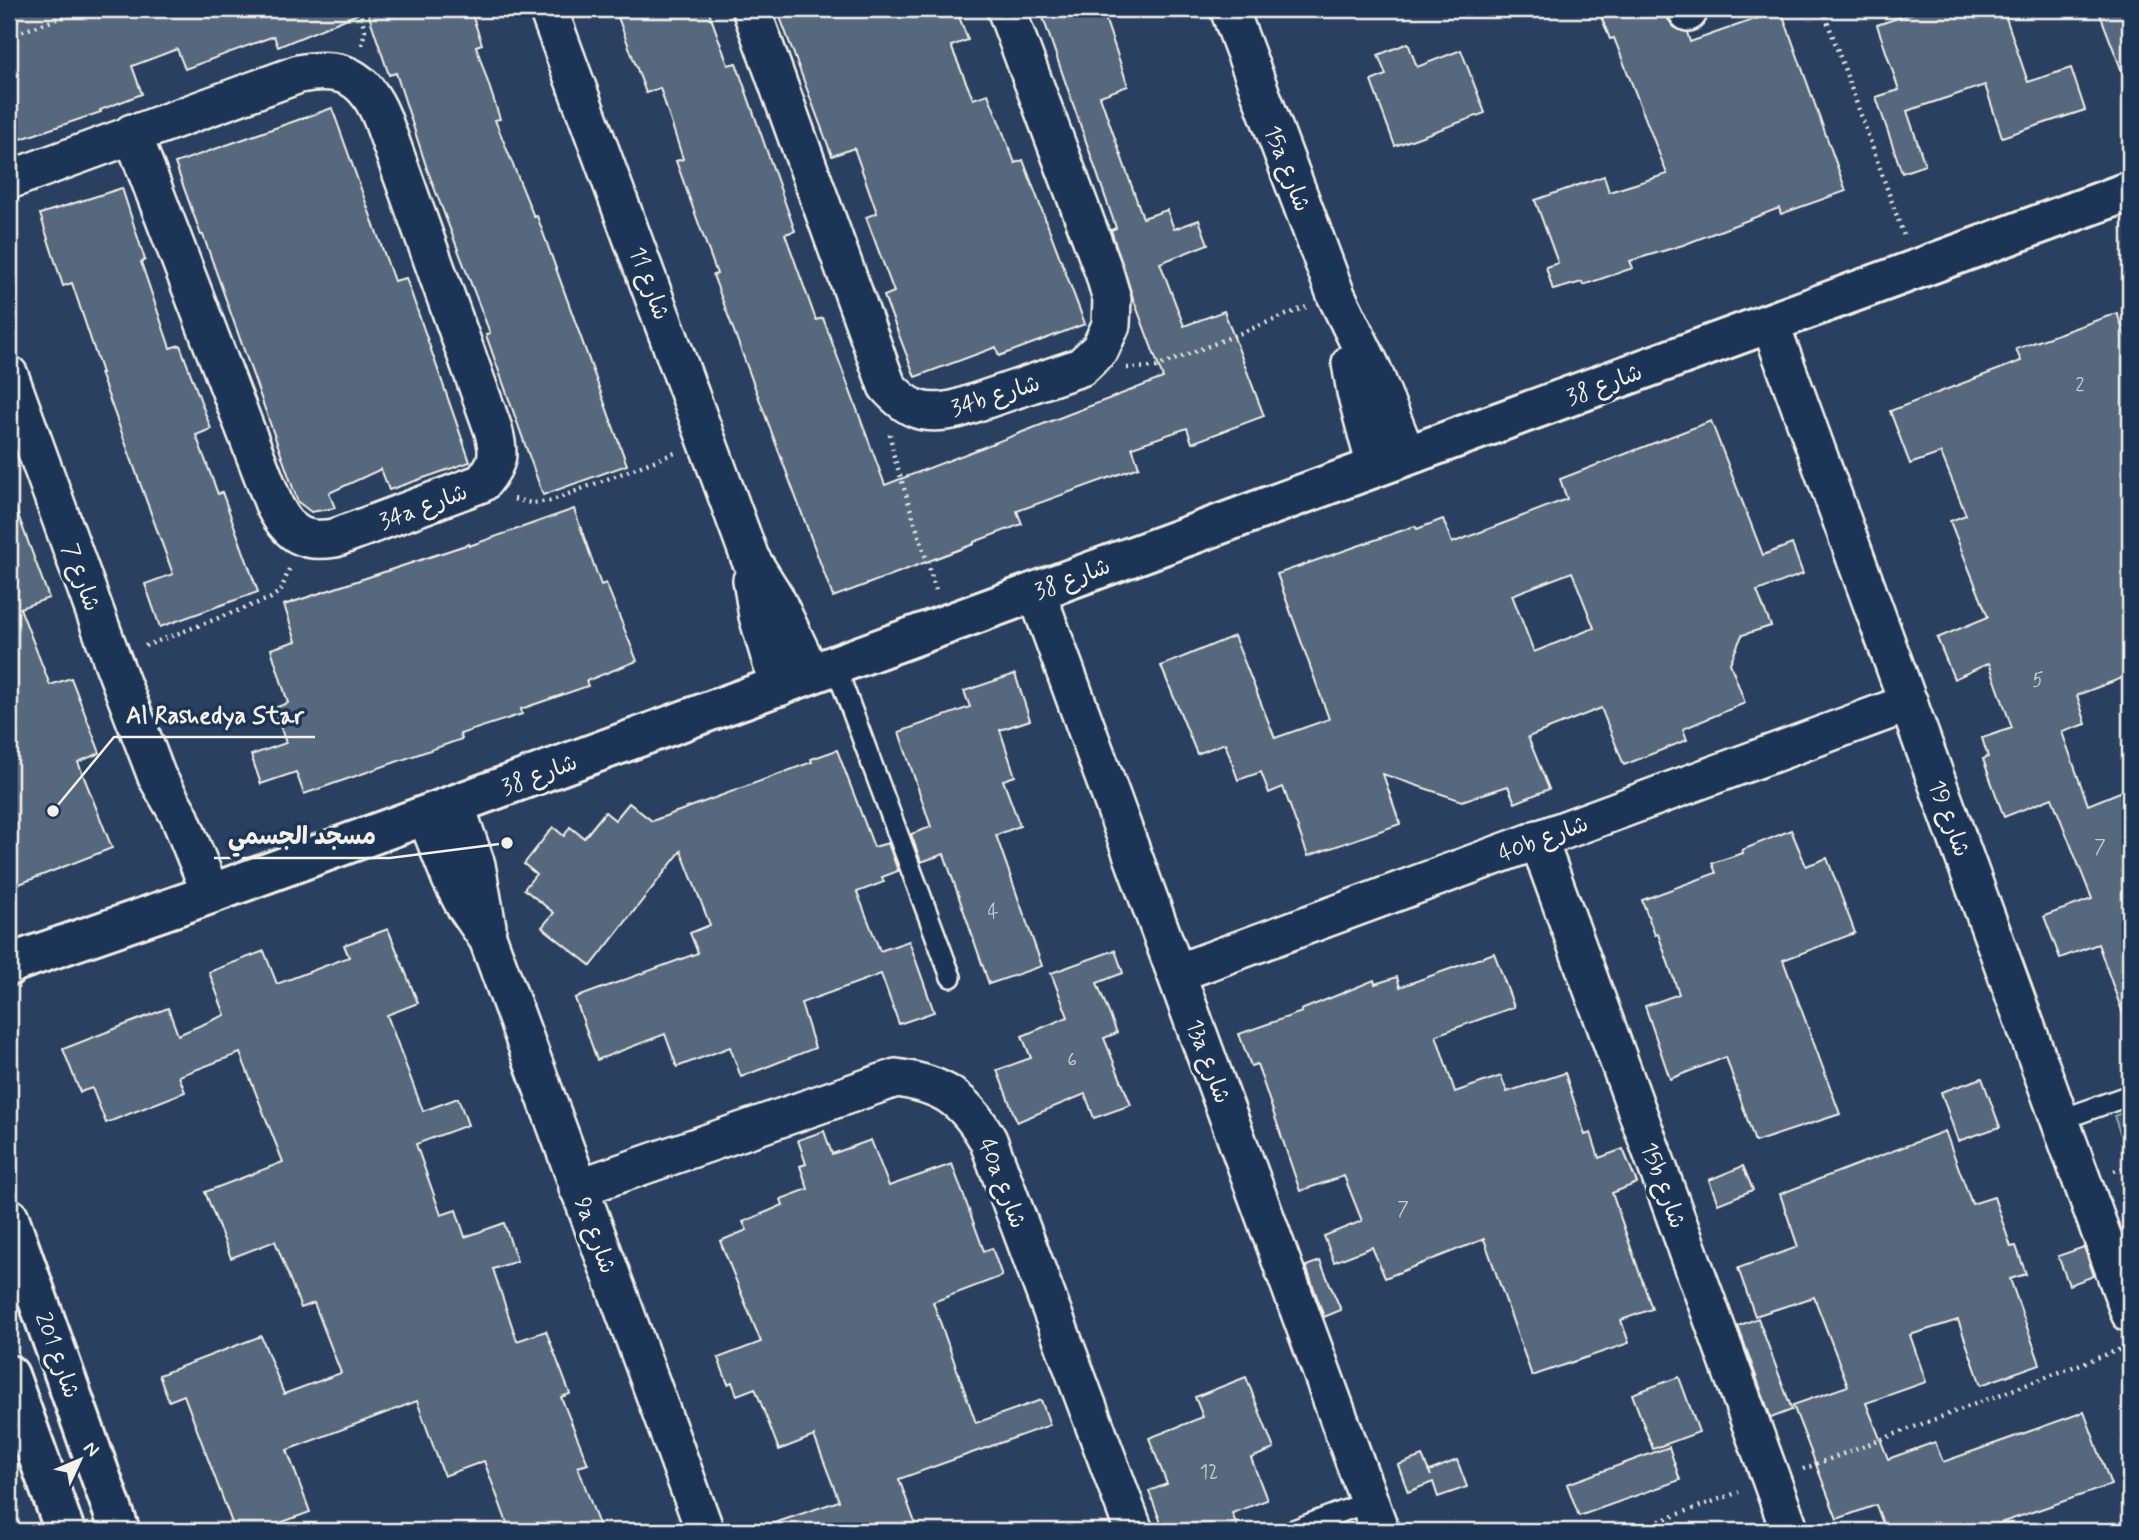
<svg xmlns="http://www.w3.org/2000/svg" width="2139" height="1540" viewBox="0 0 2139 1540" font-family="Mynerve,'Playpen Sans Arabic',sans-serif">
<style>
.green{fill:#445771;stroke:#9ca4ac;stroke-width:2}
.building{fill:#56677d;stroke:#f4f1e8;stroke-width:2;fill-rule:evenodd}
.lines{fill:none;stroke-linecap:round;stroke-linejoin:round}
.lane-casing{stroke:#f4f1e8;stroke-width:24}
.street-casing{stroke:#f4f1e8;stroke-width:42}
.secondary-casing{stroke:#f4f1e8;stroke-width:44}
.path{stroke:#f4f1e8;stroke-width:4.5;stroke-dasharray:2 5;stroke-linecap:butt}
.lane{stroke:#1d3557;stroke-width:19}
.street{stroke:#1d3557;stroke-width:37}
.secondary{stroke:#1d3557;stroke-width:38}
.labels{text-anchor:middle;stroke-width:7;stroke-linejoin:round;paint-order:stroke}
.number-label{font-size:19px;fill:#cccecd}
.street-label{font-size:23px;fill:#f4f1e8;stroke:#1d3557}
.leader{fill:none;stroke:#f4f1e8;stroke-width:2.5}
.callout-dot{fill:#f4f1e8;stroke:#1d3557;stroke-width:2.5}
.callout-label{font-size:24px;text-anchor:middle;font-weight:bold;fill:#f4f1e8;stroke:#1d3557;stroke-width:7;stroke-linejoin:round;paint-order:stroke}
</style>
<rect width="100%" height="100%" fill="#2a4060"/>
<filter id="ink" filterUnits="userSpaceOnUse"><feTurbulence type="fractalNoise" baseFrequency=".0143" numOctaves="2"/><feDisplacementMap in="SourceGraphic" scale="14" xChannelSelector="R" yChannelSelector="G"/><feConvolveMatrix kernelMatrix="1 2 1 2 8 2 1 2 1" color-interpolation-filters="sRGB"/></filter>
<g filter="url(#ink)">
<polygon class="green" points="2130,1110 2130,1160 2114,1116"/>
<g class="building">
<polygon points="9,9 470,9 482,44 476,46 500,119 495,120 534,217 537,216 627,465 543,495 486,335 490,333 427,169 396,73 389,75 367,10 278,47 274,36 185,69 177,49 132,66 142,94 100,110 101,112 21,139 9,104"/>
<polygon points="615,9 708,9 728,65 736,63 795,231 785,234 816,320 823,318 885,485 1163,378 1133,298 1111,230 1116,228 1040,9 1102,9 1128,86 1100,96 1143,218 1167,210 1174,229 1199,220 1208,244 1160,263 1184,326 1224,311 1264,416 1192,443 1187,428 1132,447 1139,467 1017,511 1022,524 974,542 974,544 833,597 713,275 717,274 676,161 683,159 660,88 646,93"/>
<polygon points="777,9 956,9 968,40 951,46 973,99 988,94 1015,163 1023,160 1085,324 999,356 996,347 915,377 884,296 894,292 866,217 877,213 854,148 832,156"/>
<polygon points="1598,9 1667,9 1668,19 1674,27 1687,32 1690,42 1781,10 1846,191 1781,214 1779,208 1683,245 1630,261 1633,268 1583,285 1582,282 1553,290 1546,267 1558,263 1535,200 1604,176 1609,192 1667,174 1614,38 1610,39"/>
<polygon points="1925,9 2003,9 2028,82 2071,68 2085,110 2002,137 1985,85 1907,111 1925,165 1902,173 1876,97 1899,90 1877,25"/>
<polygon points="2098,9 2130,9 2130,86 2128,87"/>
<polygon points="1408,43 1417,67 1461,50 1485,113 1395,146 1371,81 1386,75 1378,55"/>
<polygon points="332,108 394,281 406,278 470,462 389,490 381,469 329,493 335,508 311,512 298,502 203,235 201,235 175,163"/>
<polygon points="122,188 145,260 141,262 170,348 180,345 211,429 196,435 218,494 222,492 258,592 160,627 145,584 173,574 100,373 102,373 72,283 63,286 40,214"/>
<polygon points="2117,313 2130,349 2130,675 2077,695 2086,724 2062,732 2088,805 2130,788 2130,1025 2127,1025 2098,944 2060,958 2044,916 2092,899 2052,798 2004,817 1983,759 1988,757 1982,738 2012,728 1989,663 1954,679 1937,638 1988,617 1950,521 1966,515 1941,453 1910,464 1890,411 2021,361 2016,349"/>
<path d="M1711 421 1763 555 1792 544 1803 574 1757 591 1771 626 1742 635 1730 663 1745 703 1683 729 1687 740 1624 765 1601 708 1528 737 1549 789 1515 803 1508 786 1462 801 1383 774 1400 824 1308 856 1283 787 1269 793 1261 772 1238 780 1225 743 1197 754 1161 666 1234 636 1275 738 1329 719 1277 574 1415 526 1417 529 1443 519 1452 543 1567 499 1560 479ZM1572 572 1594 628 1534 652 1512 595Z"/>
<polygon points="11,496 49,598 20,608 50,685 71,678 100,753 78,762 112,848 9,888 9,497"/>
<polygon points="574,509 601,585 606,583 637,661 586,681 588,686 521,709 522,714 460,734 462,739 304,794 296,772 261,784 251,755 286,743 274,708 288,703 271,649 296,641 284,605 469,544 469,546"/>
<polygon points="1015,674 1030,720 1000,730 1015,776 1003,780 1020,826 996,835 1042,966 989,984 944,854 921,862 911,834 931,827 899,732 970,707 964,691"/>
<polygon points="837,750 874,847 888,843 898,871 882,877 884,882 857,892 880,951 909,941 934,1012 899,1024 881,974 801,1003 815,1048 741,1077 730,1047 677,1067 665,1034 597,1060 575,998 698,953 690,933 710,925 681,851 591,966 542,927 554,913 524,889 536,874 524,864 553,827 564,836 570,827 584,838 605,812 615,820 629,803 652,821 812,762 811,759"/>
<polygon points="1791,830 1806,866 1827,858 1855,933 1783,960 1840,1114 1755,1142 1726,1057 1670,1079 1645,1006 1679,994 1658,934 1655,935 1642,900 1716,873 1712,863 1743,853 1742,850"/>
<polygon points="388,929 418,1003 387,1015 423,1111 458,1098 468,1125 416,1144 441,1215 456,1210 465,1237 504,1223 517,1261 493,1269 517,1341 546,1331 570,1394 561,1397 588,1464 578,1467 601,1531 510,1531 484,1461 444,1476 417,1401 287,1450 310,1512 258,1531 235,1531 184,1395 169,1401 159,1375 261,1336 284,1394 341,1373 314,1303 301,1308 275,1241 231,1258 205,1192 283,1162 240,1053 179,1076 185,1092 106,1123 92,1088 80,1092 63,1049 168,1008 178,1035 225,1015 209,972 264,951 277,984 349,957 344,945"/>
<polygon points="1115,950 1123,973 1097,983 1117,1033 1104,1038 1131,1105 1094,1118 1085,1094 1017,1122 997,1070 1031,1058 1022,1036 1068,1017 1051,973"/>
<polygon points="1494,953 1514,1007 1436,1035 1455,1092 1501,1076 1507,1092 1565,1073 1585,1135 1591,1133 1599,1158 1623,1149 1637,1183 1612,1193 1652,1309 1621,1320 1629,1343 1532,1376 1484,1239 1385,1278 1372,1247 1334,1262 1324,1236 1362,1221 1344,1176 1300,1191 1257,1064 1251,1066 1239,1034 1302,1012 1301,1010 1374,980 1375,984 1397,977 1400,987"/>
<polygon points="1982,1078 2000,1127 1958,1141 1941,1092"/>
<polygon points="824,1131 832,1154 871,1140 889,1186 952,1164 984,1251 992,1248 1002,1276 933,1302 976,1423 1041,1400 1050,1425 899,1479 918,1531 763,1531 763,1527 839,1501 814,1436 779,1450 755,1388 737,1395 732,1382 728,1384 718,1358 761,1342 720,1241 747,1230 743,1222 783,1205 781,1199 808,1189 800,1166 806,1164 798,1140"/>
<polygon points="1945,1131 1972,1204 1994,1197 2011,1247 2016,1246 2026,1274 2010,1279 2040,1364 1981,1385 1958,1320 1910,1335 1926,1382 1866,1403 1888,1459 1935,1442 1943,1462 2084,1412 2111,1485 1977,1531 1886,1531 1876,1505 1837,1519 1793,1405 1848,1386 1814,1297 1755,1316 1738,1268 1798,1247 1780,1194"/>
<polygon points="1743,1166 1753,1190 1718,1204 1709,1180"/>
<polygon points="2084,1247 2094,1276 2069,1285 2058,1256"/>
<polygon points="1320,1261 1341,1310 1324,1317 1306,1266"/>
<polygon points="1758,1318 1792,1410 1771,1418 1738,1326"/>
<polygon points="1246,1377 1274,1449 1251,1458 1267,1500 1232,1513 1239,1531 1164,1531 1149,1491 1167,1484 1149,1438 1203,1417 1195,1397"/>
<polygon points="1679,1377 1699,1432 1653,1449 1632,1394"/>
<polygon points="1669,1447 1680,1480 1579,1516 1567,1484"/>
<polygon points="1422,1456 1431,1476 1429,1471 1457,1460 1467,1487 1438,1497 1433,1482 1408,1492 1398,1465"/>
</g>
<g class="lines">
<defs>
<g id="lane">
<polyline points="835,665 951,977"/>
<polyline points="2060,1120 2130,1095"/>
<polyline points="1291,1531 1370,1501"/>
</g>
<g id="street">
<polyline points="548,9 750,558 775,598 811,674"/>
<path d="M751 9 887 386C909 411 925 416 957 409L1081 367 1100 349 1111 325 1112 299 1104 272 1006 9"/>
<polyline points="1229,9 1336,295 1372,369 1407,456"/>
<polyline points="1687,9 1688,12"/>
<path d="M9 180 299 74C342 66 365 76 382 118L493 429C500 454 499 463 482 483L335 538C304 543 290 535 275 507L132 133"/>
<polyline points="1770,323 2130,1313"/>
<polyline points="1351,363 1356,392 1376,467"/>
<polyline points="9,375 112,659 157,777 179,815 211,894"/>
<polyline points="752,580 758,616 779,687"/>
<polyline points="1036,591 1380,1531"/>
<polyline points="455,804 476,865 487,927"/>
<polyline points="426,816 451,879 464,904 488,939 705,1531"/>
<polyline points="1538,839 1790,1531"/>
<polyline points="1177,973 1909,703"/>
<path d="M578 1188 896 1078C942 1084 965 1099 988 1140L1134 1531"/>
</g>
<g id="secondary">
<polyline points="9,966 12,963 191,901 2130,191"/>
<polyline points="9,1218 120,1531"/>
<polyline points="9,1375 65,1531"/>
</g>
</defs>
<use href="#lane" class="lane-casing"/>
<use href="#street" class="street-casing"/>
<use href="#secondary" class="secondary-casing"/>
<g class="path">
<polyline points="359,9 365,30 362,45"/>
<polyline points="1823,9 1904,236"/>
<polyline points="9,36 85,9"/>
<polyline points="1127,368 1156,367 1306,307"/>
<polyline points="890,434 893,453 936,590"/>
<polyline points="514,499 531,503 550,501 675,453"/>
<polyline points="145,646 271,598 281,590 290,567"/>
<polyline points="2114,1171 2130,1166"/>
<polyline points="1803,1469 2126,1347"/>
<polyline points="1633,1531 1739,1492"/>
</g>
<use href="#lane" class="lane"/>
<use href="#street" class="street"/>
<use href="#secondary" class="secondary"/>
</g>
</g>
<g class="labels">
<g class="number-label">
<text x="2080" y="391">2</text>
<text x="2038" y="686">5</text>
<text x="2100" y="853">7</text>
<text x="993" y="918">4</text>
<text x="1072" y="1066">6</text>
<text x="1403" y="1215">7</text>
<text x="1209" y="1478">12</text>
</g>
<g class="street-label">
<text transform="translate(1288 168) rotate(69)" y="8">15a شارع</text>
<text transform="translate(650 283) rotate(70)" y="8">شارع 11</text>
<text transform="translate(1604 384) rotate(-20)" y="8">شارع 38</text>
<text transform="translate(995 395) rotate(-17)" y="8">34b شارع</text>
<text transform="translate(423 506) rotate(-20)" y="8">34a شارع</text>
<text transform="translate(82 577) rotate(70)" y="8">شارع 7</text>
<text transform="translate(1072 578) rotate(-20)" y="8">شارع 38</text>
<text transform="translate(539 774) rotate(-20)" y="8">شارع 38</text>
<text transform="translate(1950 818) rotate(70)" y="8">شارع 19</text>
<text transform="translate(1543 838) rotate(-20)" y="8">40b شارع</text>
<text transform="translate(1209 1061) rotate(70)" y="8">13a شارع</text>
<text transform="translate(1003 1183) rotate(69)" y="8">40a شارع</text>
<text transform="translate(1664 1185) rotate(70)" y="8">15b شارع</text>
<text transform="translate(596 1235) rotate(70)" y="8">9a شارع</text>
<text transform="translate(58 1355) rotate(70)" y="8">شارع 201</text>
</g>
</g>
<path class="leader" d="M53 811L114 737H315M507 843L390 858H214"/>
<g class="callout-dot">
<circle cx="53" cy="811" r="7"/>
<circle cx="507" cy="843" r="7"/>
</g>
<g class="callout-label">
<text x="215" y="723">Al Rashedya Star</text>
<text x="302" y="844">مسجد الجسمي</text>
</g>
<rect width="2139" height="1540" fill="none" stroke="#1d3557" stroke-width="35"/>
<rect x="18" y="18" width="2104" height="1505" fill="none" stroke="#f4f1e8" stroke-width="2.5" filter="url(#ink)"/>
<g transform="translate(80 1460) rotate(46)" stroke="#1d3557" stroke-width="5" paint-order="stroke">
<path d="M0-5L12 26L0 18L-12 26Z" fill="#f4f1e8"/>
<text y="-10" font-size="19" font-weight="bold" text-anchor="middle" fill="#f4f1e8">N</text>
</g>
</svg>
